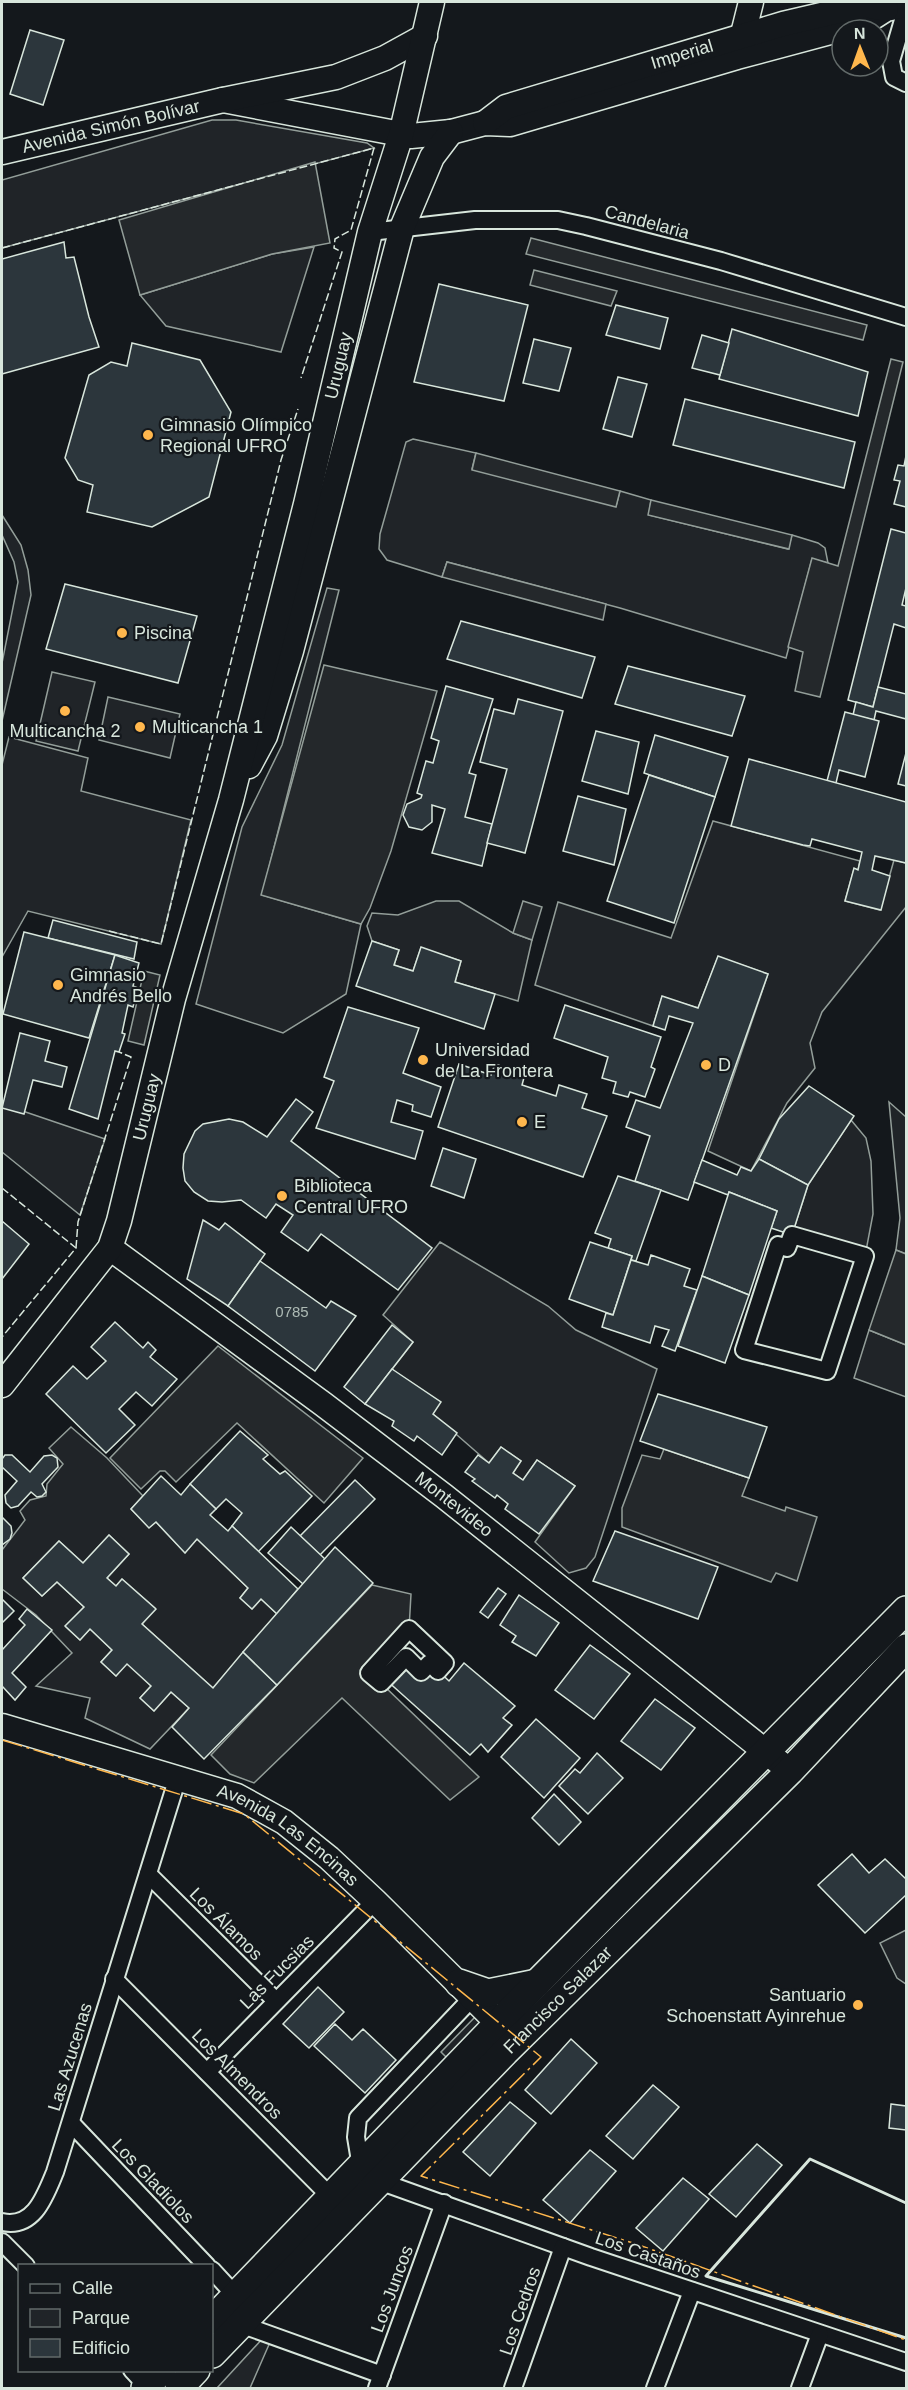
<svg xmlns="http://www.w3.org/2000/svg" width="908" height="2390" viewBox="0 0 908 2390" font-family="Arial,sans-serif">
<style>
.green{fill:#202428;stroke:#939e99;stroke-width:1.5}
.parking{fill:#24282b;stroke:#939e99;stroke-width:1.5}
.building{fill:#2c363c;stroke:#d8e6dc;stroke-width:1.5}
.lines{fill:none;stroke-linecap:round;stroke-linejoin:round}
.street-casing{stroke:#d8e6dc;stroke-width:20}
.secondary-casing{stroke:#d8e6dc;stroke-width:27}
.primary-casing{stroke:#d8e6dc;stroke-width:30}
.street{stroke:#14181c;stroke-width:16}
.secondary{stroke:#14181c;stroke-width:24}
.primary{stroke:#14181c;stroke-width:27}
.fence{stroke:#d8e6dc;stroke-width:1.5;stroke-dasharray:8 3;stroke-linecap:butt}
.wall{stroke:#d8e6dc;stroke-width:3}
.power{stroke:#ffb74d;stroke-width:1.5;stroke-dasharray:21 4.5 3 4.5;stroke-linecap:butt}
.poi-dot{fill:#ffb74d;stroke:#14181c;stroke-width:2}
.labels{text-anchor:middle;stroke-width:4.5;stroke-linejoin:round;paint-order:stroke}
.number-label{font-size:15px;fill:#adbab4}
.street-label{font-size:18px;fill:#d8e6dc;stroke:#14181c}
.poi-label{font-size:18px;fill:#d8e6dc;stroke:#14181c;text-anchor:start}
</style>
<rect width="100%" height="100%" fill="#14181c"/>
<g class="green">
<polygon points="212,120 236,120 367,143 374,148 2,248 2,180"/>
<polygon points="314,247 281,352 166,326 140,295 272,254"/>
<polygon points="413,439 476,453 472,469 616,506 620,491 651,500 649,515 788,549 792,535 818,543 825,548 828,563 812,559 786,658 620,608 447,562 442,577 387,560 379,549 380,534 406,442"/>
<polygon points="2,515 21,545 28,570 31,595 2,721 2,663 18,582 14,562 2,535"/>
<polygon points="327,588 339,590 262,895 361,924 346,994 283,1033 196,1004 242,827 282,745"/>
<polygon points="52,672 95,682 78,751 36,741"/>
<polygon points="108,697 180,714 170,758 99,740"/>
<polygon points="9,737 88,758 81,791 191,820 161,944 28,911 2,957 2,765"/>
<polygon points="713,821 860,861 858,870 854,869 845,901 880,910 894,860 906,863 906,907 822,1012 810,1043 815,1068 787,1103 751,1171 708,1151 768,974 718,957 698,1008 662,997 653,1026 535,985 558,902 671,938"/>
<polygon points="436,901 459,901 513,933 532,940 518,1001 455,982 461,961 421,948 413,971 394,965 399,950 372,941 367,926 372,913 398,915"/>
<polygon points="889,1102 906,1117 906,1254 896,1250 900,1218"/>
<polygon points="2,1104 105,1139 80,1215 2,1152"/>
<polygon points="851,1120 866,1138 871,1161 873,1214 865,1256 792,1235 808,1185"/>
<polygon points="440,1242 548,1306 576,1330 657,1369 595,1557 586,1568 569,1573 535,1542 575,1486 537,1460 523,1480 513,1473 521,1461 501,1447 489,1463 433,1414 392,1369 413,1342 383,1315"/>
<polygon points="869,1330 906,1345 906,1397 854,1378"/>
<polygon points="71,1427 107,1458 143,1496 131,1509 149,1527 156,1522 185,1553 197,1539 248,1588 240,1598 252,1609 261,1599 277,1614 213,1688 142,1624 155,1608 122,1579 116,1586 107,1578 129,1554 109,1535 83,1563 59,1541 23,1578 42,1596 57,1582 84,1607 66,1627 80,1640 90,1629 112,1650 101,1662 116,1676 128,1661 151,1686 140,1698 154,1711 171,1692 189,1708 150,1749 85,1718 90,1698 36,1686 72,1653 36,1615 2,1589 2,1550 25,1520 20,1511 30,1500 46,1496 47,1484 63,1464 49,1448"/>
<polygon points="767,1767 775,1772 516,2027 544,1990"/>
<polygon points="906,1930 906,1984 897,1978 880,1943"/>
<polygon points="475,2017 481,2023 447,2058 441,2052"/>
<polygon points="264,2337 271,2340 250,2388 217,2388"/>
</g>
<g class="parking">
<polygon points="315,162 330,243 272,254 140,295 119,220"/>
<polygon points="531,238 867,325 863,340 526,254"/>
<polygon points="534,270 617,291 611,306 530,285"/>
<polygon points="891,359 903,362 820,697 795,691 803,652 788,647 812,558 838,566"/>
<polygon points="476,453 620,491 616,507 472,470"/>
<polygon points="651,500 792,535 789,549 648,515"/>
<polygon points="447,562 606,604 603,620 442,577"/>
<polygon points="324,665 437,691 391,851 370,908 361,924 261,895"/>
<polygon points="523,901 542,907 532,940 513,933"/>
<polygon points="144,971 160,975 144,1045 128,1041"/>
<polygon points="896,1250 906,1254 906,1345 869,1330"/>
<polygon points="218,1346 363,1458 324,1503 237,1423 176,1482 165,1471 160,1471 141,1489 110,1458"/>
<polygon points="664,1449 749,1478 742,1496 785,1511 786,1507 817,1517 797,1581 776,1573 771,1582 622,1527 622,1508 642,1455 660,1459"/>
<polygon points="372,1585 411,1594 409,1629 381,1683 479,1777 450,1800 342,1698 254,1783 230,1774 211,1755"/>
</g>
<g class="building">
<polygon points="30,30 64,40 43,105 10,94"/>
<polygon points="64,242 66,258 74,257 89,317 99,347 2,374 2,259"/>
<polygon points="439,284 528,305 504,401 414,382"/>
<polygon points="616,305 668,318 660,349 606,335"/>
<polygon points="732,329 868,372 858,416 719,379"/>
<polygon points="702,335 729,343 720,375 692,368"/>
<polygon points="534,339 571,348 559,391 523,383"/>
<polygon points="132,343 200,360 231,412 209,497 152,527 87,512 93,485 78,480 65,458 89,375 111,362 127,366"/>
<polygon points="618,377 647,384 632,437 603,429"/>
<polygon points="685,399 855,442 844,488 673,445"/>
<polygon points="906,456 906,507 894,504 900,481 894,480 898,465 904,466"/>
<polygon points="891,529 906,533 906,588 902,605 906,606 906,628 894,624 873,707 848,700"/>
<polygon points="65,584 197,616 178,683 46,649"/>
<polygon points="461,621 595,657 582,698 447,659"/>
<polygon points="628,666 745,696 732,736 615,704"/>
<polygon points="446,686 493,699 469,773 476,775 465,817 492,824 482,866 432,853 445,809 432,805 432,822 422,830 409,827 403,815 407,804 421,798 422,795 417,793 426,761 433,763 439,741 431,738"/>
<polygon points="878,687 906,694 906,719 876,711 874,720 853,715 856,702 873,707"/>
<polygon points="518,699 563,711 525,853 487,843 507,769 480,762 494,709 514,714"/>
<polygon points="845,712 879,721 865,777 839,770 836,783 827,781"/>
<polygon points="596,731 639,742 628,794 582,781"/>
<polygon points="655,735 728,757 715,797 644,773"/>
<polygon points="906,753 906,786 898,784"/>
<polygon points="749,759 906,802 906,863 875,856 872,870 890,876 881,910 845,901 854,868 858,870 862,852 812,839 810,846 803,845 731,826"/>
<polygon points="649,775 715,797 674,923 607,901"/>
<polygon points="578,796 626,809 614,865 563,851"/>
<polygon points="53,920 137,942 134,959 48,938"/>
<polygon points="24,932 115,955 89,1038 3,1014"/>
<polygon points="372,941 399,950 394,965 413,971 421,947 461,961 455,982 495,994 484,1029 356,986"/>
<polygon points="115,955 139,963 133,986 138,988 133,1007 128,1005 122,1033 125,1034 119,1052 115,1051 98,1119 69,1109"/>
<polygon points="718,956 768,974 688,1200 635,1181 650,1136 626,1127 636,1100 660,1108 693,1023 669,1016 665,1030 653,1026 662,996 698,1008"/>
<polygon points="565,1005 661,1037 651,1067 655,1069 645,1097 630,1092 628,1097 613,1093 616,1082 602,1078 608,1057 554,1038"/>
<polygon points="348,1007 419,1028 403,1073 441,1087 431,1117 412,1111 413,1105 397,1100 391,1122 423,1131 415,1159 316,1128 334,1081 324,1077"/>
<polygon points="20,1033 50,1041 45,1061 67,1067 62,1087 33,1080 24,1114 2,1108"/>
<polygon points="459,1064 491,1075 495,1064 525,1074 522,1085 556,1096 559,1085 587,1094 582,1108 607,1116 583,1177 438,1127"/>
<polygon points="809,1086 854,1116 808,1185 759,1159 779,1119"/>
<polygon points="296,1099 313,1112 291,1141 432,1248 398,1290 321,1234 308,1251 281,1232 293,1215 276,1204 266,1218 241,1200 222,1202 208,1201 194,1192 185,1181 183,1168 184,1154 195,1131 203,1124 229,1119 243,1122 267,1137"/>
<polygon points="443,1148 476,1159 464,1198 431,1186"/>
<polygon points="759,1159 808,1185 792,1235 771,1228 777,1211 729,1192 728,1195 694,1182 702,1160 737,1175 741,1167 751,1171"/>
<polygon points="618,1176 661,1190 636,1261 631,1260 632,1256 608,1248 611,1239 595,1233"/>
<polygon points="729,1192 777,1211 749,1295 702,1276"/>
<polygon points="203,1220 219,1230 225,1223 265,1254 228,1306 187,1279"/>
<polygon points="2,1221 29,1244 2,1279"/>
<polygon points="590,1242 632,1256 613,1315 569,1299"/>
<polygon points="651,1255 690,1269 684,1286 697,1290 675,1351 662,1346 669,1330 655,1326 650,1343 602,1327 606,1313 613,1315 631,1260 648,1265"/>
<polygon points="260,1261 326,1308 331,1301 356,1316 315,1371 228,1306"/>
<polygon points="702,1276 749,1295 725,1363 678,1346"/>
<polygon points="115,1322 143,1348 148,1342 156,1350 150,1357 177,1379 152,1406 136,1392 119,1409 135,1425 106,1453 46,1394 73,1366 87,1379 106,1361 91,1347"/>
<polygon points="392,1325 413,1342 365,1404 344,1387"/>
<polygon points="392,1369 441,1402 433,1414 457,1433 442,1455 417,1436 414,1441 392,1426 394,1421 365,1404"/>
<polygon points="658,1394 767,1427 749,1478 640,1441"/>
<polygon points="240,1431 268,1455 263,1459 280,1474 285,1471 312,1496 258,1552 232,1526 242,1513 226,1499 216,1509 190,1484"/>
<polygon points="501,1447 521,1461 513,1473 523,1480 537,1460 575,1486 539,1534 505,1509 508,1504 497,1495 495,1498 472,1481 475,1479 465,1472 478,1455 489,1463"/>
<polygon points="5,1455 12,1455 30,1472 44,1456 52,1455 57,1458 58,1467 42,1484 46,1492 42,1496 37,1497 31,1492 18,1506 11,1508 6,1503 5,1495 17,1481 2,1467 2,1459"/>
<polygon points="161,1476 181,1495 190,1484 216,1509 210,1515 228,1531 232,1526 298,1589 277,1614 261,1599 252,1609 240,1598 248,1588 197,1539 185,1553 156,1522 149,1528 131,1509"/>
<polygon points="355,1480 375,1499 320,1555 300,1536"/>
<polygon points="2,1517 11,1526 12,1533 10,1539 2,1545"/>
<polygon points="291,1527 325,1559 303,1584 268,1553"/>
<polygon points="615,1531 718,1567 698,1619 593,1581"/>
<polygon points="109,1535 129,1554 107,1578 116,1586 122,1579 156,1609 142,1624 213,1688 243,1652 277,1685 204,1759 172,1727 189,1708 171,1692 154,1711 140,1698 151,1686 127,1664 116,1676 101,1662 112,1650 90,1629 80,1640 65,1626 84,1607 57,1582 42,1596 23,1578 59,1541 83,1563"/>
<polygon points="335,1547 373,1583 277,1685 243,1652"/>
<polygon points="498,1588 506,1594 488,1618 480,1612"/>
<polygon points="519,1595 559,1623 536,1656 512,1642 516,1636 500,1625"/>
<polygon points="2,1599 14,1611 2,1623"/>
<polygon points="27,1609 52,1630 12,1673 26,1687 15,1700 2,1686 2,1650 25,1625 19,1619"/>
<polygon points="590,1645 630,1674 594,1719 555,1690"/>
<polygon points="406,1657 430,1663 449,1681 464,1663 515,1706 503,1718 512,1725 488,1752 481,1744 470,1755 385,1679"/>
<polygon points="655,1699 695,1728 661,1770 621,1741"/>
<polygon points="536,1719 580,1758 544,1798 501,1757"/>
<polygon points="597,1753 623,1778 588,1814 559,1786 575,1769 580,1773"/>
<polygon points="554,1794 581,1822 559,1845 532,1818"/>
<polygon points="852,1854 869,1873 885,1859 906,1879 906,1895 865,1933 818,1885"/>
<polygon points="318,1987 344,2012 309,2048 283,2024"/>
<polygon points="335,2024 352,2040 363,2029 396,2060 365,2093 314,2046"/>
<polygon points="571,2039 597,2063 551,2114 525,2090"/>
<polygon points="653,2085 679,2107 633,2159 606,2136"/>
<polygon points="510,2102 536,2123 490,2176 463,2152"/>
<polygon points="891,2104 906,2106 906,2130 889,2128"/>
<polygon points="757,2144 782,2165 736,2217 709,2194"/>
<polygon points="590,2150 616,2171 570,2223 543,2200"/>
<polygon points="683,2178 709,2199 663,2251 636,2228"/>
</g>
<g class="lines">
<defs>
<g id="street">
<polyline points="906,10 891,61 894,77 906,83"/>
<polyline points="370,232 475,220 558,220 586,226 721,261 906,317"/>
<polygon points="792,1235 865,1256 827,1371 744,1350 778,1245 787,1248"/>
<polygon points="409,1629 445,1663 438,1671 430,1663 421,1672 406,1657 381,1683 369,1673"/>
<polyline points="148,1874 276,2001"/>
<polyline points="114,1979 331,2197"/>
<polyline points="207,2072 375,1901"/>
<polyline points="71,2123 207,2266"/>
<polyline points="361,2167 356,2137 358,2118 473,1997"/>
<polyline points="379,2181 591,2257 906,2362"/>
<path d="M2 2222C34 2229 45 2196 55 2172L178 1777"/>
<polyline points="2,2242 26,2266"/>
<polyline points="212,2270 235,2295"/>
<polyline points="240,2324 382,2375"/>
<polyline points="132,2370 147,2386"/>
<polyline points="377,2388 444,2203"/>
<polyline points="513,2388 563,2247"/>
<polyline points="655,2388 692,2291"/>
<polyline points="800,2388 820,2334"/>
</g>
<g id="secondary">
<polyline points="740,46 751,2"/>
<polyline points="223,100 411,136 451,132 485,123 510,124 737,57 864,23 886,9 906,5"/>
<path id="s1" d="M485 123 506 107 783 24 864 5 886 9"/>
<path id="s2" d="M2 152 223 100 336 77 385 58 425 36"/>
<polyline points="249,766 265,736 291,651 402,228 432,157 451,132"/>
<path id="s3" d="M110 1248 323 1404 444 1496 790 1771"/>
<path id="s4" d="M2 1385 110 1248 119 1221 173 999 231 800 306 504 370 232 401 135 432 2"/>
<path id="s5" d="M2 1726 237 1796 284 1822 329 1858 375 1901 512 2037"/>
</g>
<g id="primary">
<polyline points="459,1983 488,1993 537,1983"/>
<polyline points="212,2320 537,1983 906,1610"/>
<path id="s6" d="M212 2354 505 2052 790 1771 906 1648"/>
<polyline points="145,2388 162,2370"/>
<polyline points="179,2388 196,2370"/>
</g>
</defs>
<use href="#street" class="street-casing"/>
<use href="#secondary" class="secondary-casing"/>
<use href="#primary" class="primary-casing"/>
<use href="#street" class="street"/>
<use href="#secondary" class="secondary"/>
<use href="#primary" class="primary"/>
<g class="fence">
<polyline points="2,248 374,148 351,230 335,239 334,248 342,252 301,378"/>
<polyline points="109,931 161,944 281,460 298,409"/>
<polyline points="2,1188 76,1248 2,1337"/>
<polyline points="76,1248 78,1222 131,1057 119,1052"/>
</g>
<polyline class="wall" points="906,2203 810,2159 706,2276 906,2338"/>
<polyline class="power" points="2,1740 244,1814 541,2057 421,2176 636,2244 906,2340"/>
</g>
<g class="poi-dot">
<circle cx="148" cy="435" r="6"/>
<circle cx="122" cy="633" r="6"/>
<circle cx="65" cy="711" r="6"/>
<circle cx="140" cy="727" r="6"/>
<circle cx="58" cy="985" r="6"/>
<circle cx="423" cy="1060" r="6"/>
<circle cx="706" cy="1065" r="6"/>
<circle cx="522" cy="1122" r="6"/>
<circle cx="282" cy="1196" r="6"/>
<circle cx="858" cy="2005" r="6"/>
</g>
<g class="labels">
<g class="number-label">
<text x="292" y="1317">0785</text>
</g>
<g class="street-label">
<text dy="6" stroke="none"><textPath href="#s1" startOffset="210">Imperial</textPath></text>
<text dy="6" stroke="none"><textPath href="#s2" startOffset="112">Avenida Simón Bolívar</textPath></text>
<text transform="translate(647 222) rotate(15)" y="6">Candelaria</text>
<text dy="6" stroke="none"><textPath href="#s4" startOffset="1086">Uruguay</textPath></text>
<text dy="6" stroke="none"><textPath href="#s4" startOffset="320">Uruguay</textPath></text>
<text dy="6" stroke="none"><textPath href="#s3" startOffset="429">Montevideo</textPath></text>
<text dy="6" stroke="none"><textPath href="#s5" startOffset="309">Avenida Las Encinas</textPath></text>
<text transform="translate(226 1924) rotate(45)" y="6">Los Álamos</text>
<text transform="translate(277 1972) rotate(-45)" y="6">Las Fucsias</text>
<text dy="6" stroke="none"><textPath href="#s6" startOffset="495">Francisco Salazar</textPath></text>
<text transform="translate(70 2057) rotate(-73)" y="6">Las Azucenas</text>
<text transform="translate(237 2074) rotate(45)" y="6">Los Almendros</text>
<text transform="translate(153 2181) rotate(46)" y="6">Los Gladiolos</text>
<text transform="translate(648 2255) rotate(19)" y="6">Los Castaños</text>
<text transform="translate(392 2289) rotate(-70)" y="6">Los Juncos</text>
<text transform="translate(520 2311) rotate(-71)" y="6">Los Cedros</text>
</g>
<g class="poi-label">
<text x="160" y="431">Gimnasio Olímpico<tspan x="160" dy="21">Regional UFRO</tspan></text>
<text x="134" y="639">Piscina</text>
<text x="152" y="733">Multicancha 1</text>
<text x="65" y="737" text-anchor="middle">Multicancha 2</text>
<text x="70" y="981">Gimnasio<tspan x="70" dy="21">Andrés Bello</tspan></text>
<text x="435" y="1056">Universidad<tspan x="435" dy="21">de La Frontera</tspan></text>
<text x="718" y="1071">D</text>
<text x="534" y="1128">E</text>
<text x="294" y="1192">Biblioteca<tspan x="294" dy="21">Central UFRO</tspan></text>
<text x="846" y="2001" text-anchor="end">Santuario<tspan x="846" dy="21">Schoenstatt Ayinrehue</tspan></text>
</g>
</g>
<rect width="908" height="2390" fill="none" stroke="#d8e6dc" stroke-width="6"/>
<rect x="18" y="2264" width="195" height="108" fill="#14181c" stroke="#626a69" stroke-width="1.5"/>
<rect x="30" y="2284" width="30" height="9" fill="#14181c" stroke="#626a69" stroke-width="1.5"/>
<text x="72" y="2294" font-size="18" fill="#d8e6dc">Calle</text>
<rect x="30" y="2309" width="30" height="18" fill="#202428" stroke="#626a69" stroke-width="1.5"/>
<text x="72" y="2324" font-size="18" fill="#d8e6dc">Parque</text>
<rect x="30" y="2339" width="30" height="18" fill="#2c363c" stroke="#626a69" stroke-width="1.5"/>
<text x="72" y="2354" font-size="18" fill="#d8e6dc">Edificio</text>
<g transform="translate(860 48) rotate(359)"><circle r="28" fill="#14181c" stroke="#626a69" stroke-width="1.5"/>
<path d="M0-4.5L10 22L0 15L-10 22Z" fill="#ffb74d"/>
<text y="-9" font-size="16" font-weight="bold" text-anchor="middle" fill="#d8e6dc">N</text>
</g>
</svg>
